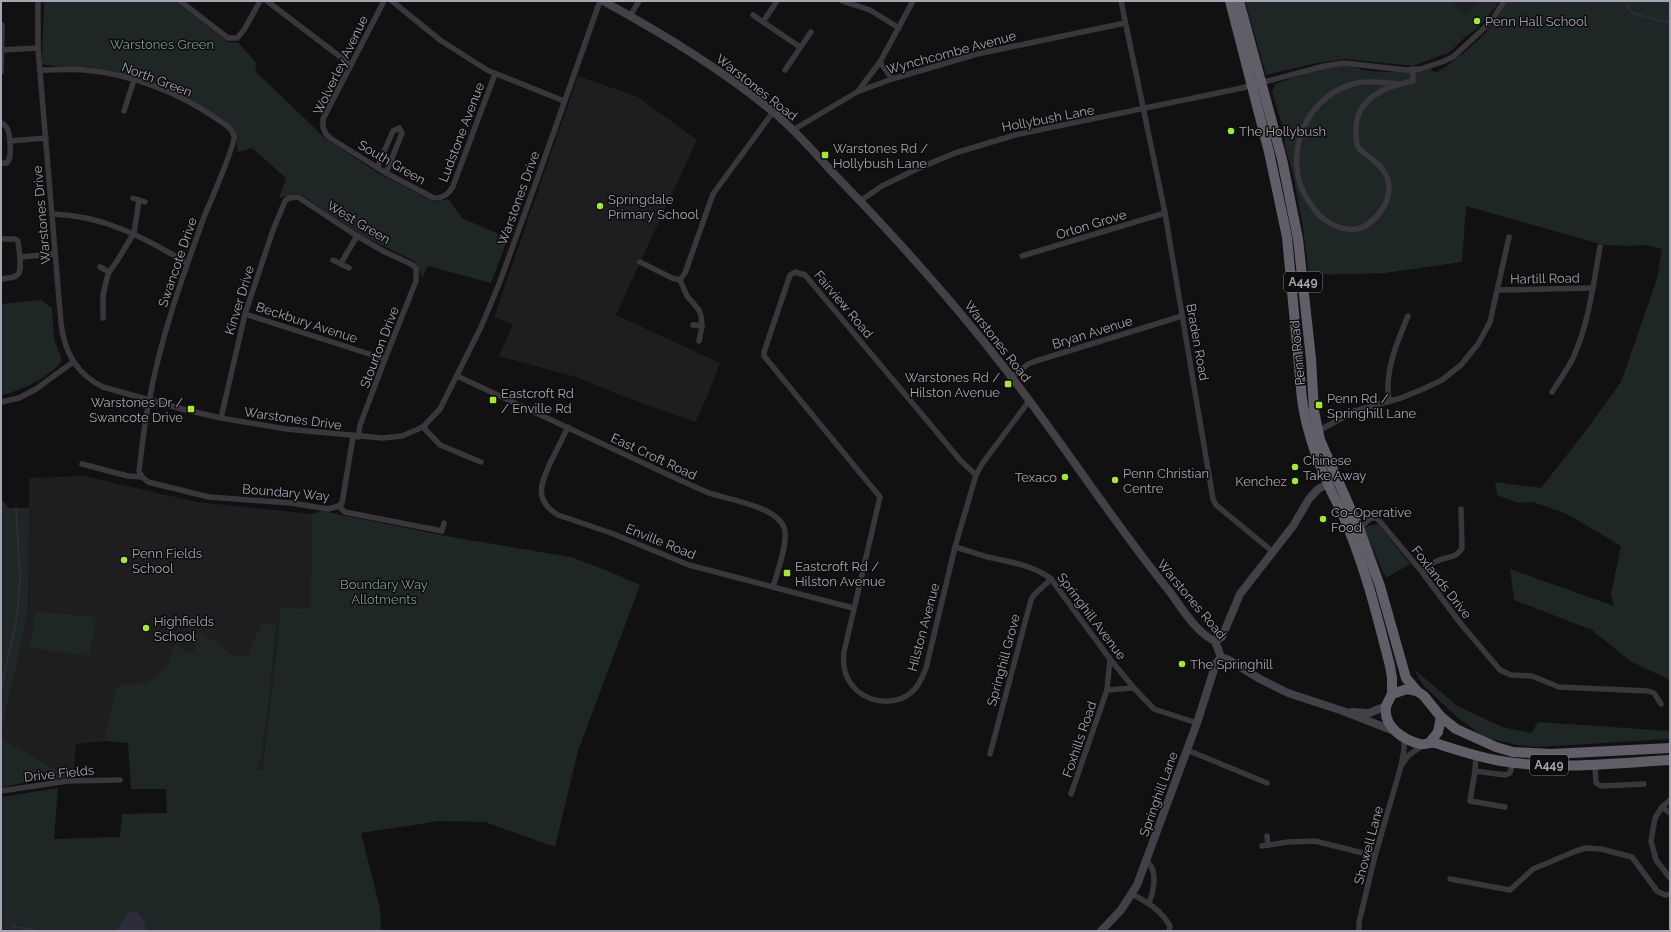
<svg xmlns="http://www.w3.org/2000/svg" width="1671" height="932" viewBox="0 0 1671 932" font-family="Raleway,sans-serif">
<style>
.built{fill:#1e1d1f}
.green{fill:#1f2626}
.water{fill:#2e2b3a}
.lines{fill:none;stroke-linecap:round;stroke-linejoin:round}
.stream{stroke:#2e2b3a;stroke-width:2}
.street{stroke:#3a373c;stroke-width:5.5}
.secondary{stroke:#434047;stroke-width:8}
.highway{stroke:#625e68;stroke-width:10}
.poi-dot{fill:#a4e734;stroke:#0d0c0d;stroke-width:1.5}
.labels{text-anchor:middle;stroke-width:3;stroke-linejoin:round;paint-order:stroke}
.shield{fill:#0d0c0d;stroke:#7a7680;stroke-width:1}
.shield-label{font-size:12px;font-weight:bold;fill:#a9a3b2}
.poi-label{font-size:13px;fill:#a9a3b2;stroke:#0d0c0d;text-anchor:start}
.park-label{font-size:13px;fill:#7a9c94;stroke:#0d0c0d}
.street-label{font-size:13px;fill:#a9a3b2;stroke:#0d0c0d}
</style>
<rect width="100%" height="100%" fill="#121112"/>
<g class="built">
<polygon points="1452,1 1500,1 1478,28"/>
<polygon points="578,76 638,97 697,140 616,315 720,363 707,397 695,422 622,396 576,377 499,356 513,324 494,317"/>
<polygon points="84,476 197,502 312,514 312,558 309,610 280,607 278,639 260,784 127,739 76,744 73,779 1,738 28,613 29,478"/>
</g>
<g class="green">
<polygon points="44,1 174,1 177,3 228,42 239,43 257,64 255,71 326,139 378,173 435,202 448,199 462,218 508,238 491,283 428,266 422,278 416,262 359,234 298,193 279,198 286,178 252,148 238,152 235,131 218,117 125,75 88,67 61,67 42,64"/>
<polygon points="1245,1 1452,1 1464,14 1481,1 1500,1 1478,28 1465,37 1450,52 1413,66 1345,59 1317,63 1266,75"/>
<path d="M1507 1H1606L1619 2V1H1670V680L1630 661 1592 630 1514 600 1510 569 1614 606 1611 594 1621 546 1567 514 1533 502 1518 503 1497 495 1495 482 1541 488 1584 433 1621 382 1657 279 1662 249 1646 245 1631 246 1604 245 1466 206 1462 262 1385 273 1309 275 1303 227 1293 175 1285 146 1284 130 1272 93 1275 84C1296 77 1323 66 1344 65 1352 65 1358 69 1365 70 1386 74 1409 70 1430 68L1435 73C1454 63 1483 38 1496 20 1500 14 1503 7 1507 1Z"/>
<path d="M41 300 52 308 54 339 62 360C52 376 19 392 1 395V304Z"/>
<polygon points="1,501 3,501 9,508 29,508 28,613 1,736"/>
<path d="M322 511 446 536 571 557 608 571 640 585 578 751 555 847 485 822 439 821 361 833 380 908 381 931H1V797L58 788 54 839 120 837 122 814 167 813 166 789H131L128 743 104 741 115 690 122 685 146 683 156 677 166 667 175 645 179 640V648L191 653 195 649V640L193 637 188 638 187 635 192 633H204L210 640C221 640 224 652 234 655 238 656 243 655 248 656L252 644 262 624H276L268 704 261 758 257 768 253 769 262 770 278 639 280 607 309 609 312 558V514Z"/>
<polygon points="1378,524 1410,564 1386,578 1363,527"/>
<polygon points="35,611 96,617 90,656 30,648"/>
<polygon points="1414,669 1456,705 1464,709 1502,727 1531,733 1538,722 1670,731 1670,739 1538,747 1517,745 1484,737 1458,718 1422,684"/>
<polygon points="1,738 73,779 30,781 1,788"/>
</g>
<path class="water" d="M135 911C140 916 146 923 146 931H116L128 913Z"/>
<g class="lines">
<g class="stream">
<polyline points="1625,1 1632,13 1665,22 1670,20"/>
<polyline points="1,689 17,617 20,580 16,508"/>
<polyline points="11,931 12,926 36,931"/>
</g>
<g class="street">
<path d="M38 1V48L61 323C64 351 76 374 103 387L182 409 221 418 286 429 383 438 402 436 423 427 440 409 481 327 499 284 539 174 600 1"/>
<polyline points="180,1 228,38 237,38 244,30 260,1"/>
<polyline points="267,1 351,65"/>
<path d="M384 1 323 119V127L326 134 330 138 386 173 434 198C444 198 449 194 453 186L495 74"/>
<polyline points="392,1 440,40 487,70 564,101"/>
<polyline points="777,1 763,22 800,47"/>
<polyline points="842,1 870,10 899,28"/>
<polyline points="1121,1 1165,213 1213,499 1216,505 1273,552"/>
<polyline points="753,15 763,22"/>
<polyline points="630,16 639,1"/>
<polyline points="2,50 38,48"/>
<polyline points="880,62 892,79"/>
<path d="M40 70C55 70 70 69 85 70 130 74 178 92 214 117 221 122 232 127 234 136 236 143 209 205 204 217 182 278 160 339 149 402 144 425 142 448 139 471L142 477"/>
<polyline points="785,70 811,32"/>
<polyline points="1,72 2,25"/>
<path d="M1400 84C1385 83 1371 80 1357 83 1312 93 1287 141 1300 184 1303 194 1309 202 1315 210 1325 223 1341 231 1357 229 1368 227 1375 219 1381 211 1393 194 1392 174 1374 161 1369 156 1362 153 1358 147 1356 142 1356 135 1356 129 1356 97 1387 86 1413 81V69"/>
<polyline points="858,91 880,62 913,1"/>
<polyline points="124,111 134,80"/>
<path d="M1 123C9 127 9 133 10 141L46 138"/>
<polyline points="793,130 857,92 892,79 977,54 1125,23"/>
<path d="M1 163H7C12 157 10 149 10 141"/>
<polyline points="377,168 393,131 399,128 402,133 386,173"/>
<polyline points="133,198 145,202"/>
<polyline points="860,201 882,186 917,169 955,153 1015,135 1242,88 1324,66 1344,63 1406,70 1420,69 1442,62 1453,57 1481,31 1493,19 1504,1"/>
<path d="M52 214C103 215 145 238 187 263"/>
<polyline points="1,239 15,239 18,241 20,257"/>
<polyline points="1022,256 1165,213"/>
<polyline points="333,260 349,268"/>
<polyline points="640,262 672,278 680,280 685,273 713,194 773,112"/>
<polyline points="341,263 357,236"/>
<polyline points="100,267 109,272"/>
<path d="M1 279C20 277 21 276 20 257L55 254"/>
<polyline points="680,280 687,296 699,310 701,316 702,326 699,341"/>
<polyline points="1498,290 1593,288"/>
<polyline points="245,314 385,359"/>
<polyline points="103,318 103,295 107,278 109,272 117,261 134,233 139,200"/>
<polyline points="693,325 702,326"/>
<path d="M457 376 684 482C693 486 703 491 712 494 732 500 783 508 785 532 787 545 777 573 773 587"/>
<polyline points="1012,377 1028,364 1036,361 1182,316"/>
<path d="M1552 392C1559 381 1567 370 1573 358 1589 323 1593 285 1600 247"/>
<path d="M1389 401C1384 372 1397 342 1408 316"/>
<polyline points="1,402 19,398 36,389 73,362"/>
<polyline points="221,418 245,314 273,230 285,201 289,198 298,197 357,236 385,252 413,265 416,269 416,281 385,359 360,425 358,437"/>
<polyline points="423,427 440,445 481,462"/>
<path d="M568 427C562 439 557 450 551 461 541 483 533 500 558 515L611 533 689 565 853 608"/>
<polyline points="1318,431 1355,411 1401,398 1423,389 1442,380 1461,365 1478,344 1490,322 1509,237"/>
<polyline points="82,464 128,476 142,477"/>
<path d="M976 475 961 461 805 275 795 272 790 275 764 352V356L880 497 844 652C843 661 843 670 848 679 861 703 895 709 914 690 920 684 923 675 926 668L955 547 976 475 982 464 1029 401"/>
<polyline points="142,477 148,482 209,497 291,503 328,509 339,506"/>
<polyline points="339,506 345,512 442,531 444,523"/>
<polyline points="339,506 342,503 353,437"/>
<polyline points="1358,529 1371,518 1377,518 1422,572 1461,624 1500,670 1511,675 1532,676 1559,687 1648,691 1654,693 1661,704"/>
<path d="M955 547C966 550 977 554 988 557 1010 562 1033 565 1051 579L1110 659 1134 688 1154 709 1197 723"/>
<path d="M1422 572C1427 568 1431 563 1437 561 1447 556 1456 559 1462 548L1461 509"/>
<polyline points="1110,659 1107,690 1134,688"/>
<polyline points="1404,737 1404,750 1401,766 1408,756 1423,745"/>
<polyline points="1187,750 1267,783"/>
<polyline points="990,754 1031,600 1034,595 1051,579"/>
<polyline points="1476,756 1475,771 1505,775 1510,773 1513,763"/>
<polyline points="1595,765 1596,783 1601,786 1644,784"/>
<polyline points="1475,771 1470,801 1505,807"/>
<polyline points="1,791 68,781 120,780"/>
<polyline points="1071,794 1107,690"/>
<polyline points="1670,800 1662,807 1655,818 1651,841 1656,860 1670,878"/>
<polyline points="1662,807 1670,813"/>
<polyline points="1267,836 1268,845"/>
<polyline points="1262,846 1288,842 1315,841 1375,856"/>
<path d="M1146 860C1148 863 1151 865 1152 868 1156 878 1153 894 1149 903"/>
<polyline points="1450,879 1510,890 1533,869 1576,851 1586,848 1601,849 1632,857 1657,891 1665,895 1670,894"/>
<path d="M1132 894C1147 902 1161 910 1170 926L1169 931"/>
<polyline points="1359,931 1359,922 1375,856 1401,766"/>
</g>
<g class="secondary">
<path d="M603 1C662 33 720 68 772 111 797 131 817 156 838 178 899 241 957 306 1010 375 1065 446 1113 522 1170 592 1182 608 1196 633 1215 641L1221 657 1229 660 1260 679 1288 693 1343 711 1394 731"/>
<polyline points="1215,641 1222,637 1240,594 1293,526 1309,499 1318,489 1338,479"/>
<polyline points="1352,712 1369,713 1386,706"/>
<polyline points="1101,931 1121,910 1137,885 1197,723 1216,663 1221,657"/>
</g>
<g class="highway">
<path d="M1230 1 1269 152 1287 237 1302 399C1306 429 1316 457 1328 484 1334 498 1342 511 1347 525 1366 570 1378 619 1390 666L1392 678V694"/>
<polyline points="1239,1 1282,159 1298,239 1311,359 1314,411 1320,440 1359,528 1380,586 1406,678 1417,691"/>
<polyline points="1430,742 1438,732 1441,717"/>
<path d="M1670 748 1551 754 1513 752 1496 747 1456 729 1441 717 1424 696 1417 691 1407 689 1392 694C1390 698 1387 703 1386 707 1383 727 1404 740 1420 744 1425 745 1429 742 1435 743 1461 751 1487 760 1515 763 1566 769 1619 763 1670 760"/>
</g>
</g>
<g class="poi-dot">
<circle cx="1477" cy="21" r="4"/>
<circle cx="1231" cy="131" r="4"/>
<rect x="821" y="151" width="8" height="8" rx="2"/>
<circle cx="600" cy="206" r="4"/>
<rect x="1004" y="380" width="8" height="8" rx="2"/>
<rect x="489" y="396" width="8" height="8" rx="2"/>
<rect x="1315" y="401" width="8" height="8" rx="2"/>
<rect x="187" y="405" width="8" height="8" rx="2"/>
<circle cx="1295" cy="467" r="4"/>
<circle cx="1065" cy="477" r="4"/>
<circle cx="1115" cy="480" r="4"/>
<circle cx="1295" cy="481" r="4"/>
<circle cx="1323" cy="519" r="4"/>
<circle cx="124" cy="560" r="4"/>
<rect x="783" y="569" width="8" height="8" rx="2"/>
<circle cx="146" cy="628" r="4"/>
<circle cx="1182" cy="664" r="4"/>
</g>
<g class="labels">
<g class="shield">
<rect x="1284" y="272" width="38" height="20" rx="3"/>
<rect x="1530" y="755" width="38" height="20" rx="3"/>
</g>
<g class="shield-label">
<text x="1303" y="286">A449</text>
<text x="1549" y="769">A449</text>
</g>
<g class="poi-label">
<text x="1485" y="26">Penn Hall School</text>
<text x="1239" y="136">The Hollybush</text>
<text x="833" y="153">Warstones Rd /<tspan x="833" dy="15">Hollybush Lane</tspan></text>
<text x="608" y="204">Springdale<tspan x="608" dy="15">Primary School</tspan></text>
<text x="1000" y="382" text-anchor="end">Warstones Rd /<tspan x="1000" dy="15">Hilston Avenue</tspan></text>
<text x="501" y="398">Eastcroft Rd<tspan x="501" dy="15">/ Enville Rd</tspan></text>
<text x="1327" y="403">Penn Rd /<tspan x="1327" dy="15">Springhill Lane</tspan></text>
<text x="183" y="407" text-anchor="end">Warstones Dr /<tspan x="183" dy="15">Swancote Drive</tspan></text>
<text x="1303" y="465">Chinese<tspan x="1303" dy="15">Take Away</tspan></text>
<text x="1123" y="478">Penn Christian<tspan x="1123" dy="15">Centre</tspan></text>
<text x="1057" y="482" text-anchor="end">Texaco</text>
<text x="1287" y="486" text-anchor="end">Kenchez</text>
<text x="1331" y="517">Co-Operative<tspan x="1331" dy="15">Food</tspan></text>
<text x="132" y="558">Penn Fields<tspan x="132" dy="15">School</tspan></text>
<text x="795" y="571">Eastcroft Rd /<tspan x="795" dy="15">Hilston Avenue</tspan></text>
<text x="154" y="626">Highfields<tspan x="154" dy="15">School</tspan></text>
<text x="1190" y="669">The Springhill</text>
</g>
<g class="park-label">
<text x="162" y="49">Warstones Green</text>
<text x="384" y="589">Boundary Way<tspan x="384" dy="15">Allotments</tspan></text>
</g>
<g class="street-label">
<text transform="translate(951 52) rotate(-15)" y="5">Wynchcombe Avenue</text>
<text transform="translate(340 65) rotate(-64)" y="5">Wolverley Avenue</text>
<text transform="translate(157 79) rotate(21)" y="5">North Green</text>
<text transform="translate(757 87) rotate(38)" y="5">Warstones Road</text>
<text transform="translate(1048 118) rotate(-11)" y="5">Hollybush Lane</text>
<text transform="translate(461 132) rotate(-69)" y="5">Ludstone Avenue</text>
<text transform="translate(392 162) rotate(30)" y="5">South Green</text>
<text transform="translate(518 198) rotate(-70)" y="5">Warstones Drive</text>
<text transform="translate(41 215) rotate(-95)" y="5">Warstones Drive</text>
<text transform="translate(359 222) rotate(31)" y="5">West Green</text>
<text transform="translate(1091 224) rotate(-17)" y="5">Orton Grove</text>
<text transform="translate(177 262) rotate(-71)" y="5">Swancote Drive</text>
<text transform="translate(1545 278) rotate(-1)" y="5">Hartill Road</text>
<text transform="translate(239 300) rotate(-73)" y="5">Kinver Drive</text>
<text transform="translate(844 304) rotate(50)" y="5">Fairview Road</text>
<text transform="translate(307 322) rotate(18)" y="5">Beckbury Avenue</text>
<text transform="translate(1092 332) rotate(-17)" y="5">Bryan Avenue</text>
<text transform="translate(998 341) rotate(52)" y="5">Warstones Road</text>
<text transform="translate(1198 342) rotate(80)" y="5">Braden Road</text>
<text transform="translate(379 347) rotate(-69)" y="5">Stourton Drive</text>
<text transform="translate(1297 353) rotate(-95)" y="5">Penn Road</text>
<text transform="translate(293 418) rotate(8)" y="5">Warstones Drive</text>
<text transform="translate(654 456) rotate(25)" y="5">East Croft Road</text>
<text transform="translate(286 492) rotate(5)" y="5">Boundary Way</text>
<text transform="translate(661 541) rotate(22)" y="5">Enville Road</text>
<text transform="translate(1442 582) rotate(52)" y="5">Foxlands Drive</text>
<text transform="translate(1192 599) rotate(50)" y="5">Warstones Road</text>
<text transform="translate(1092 616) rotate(53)" y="5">Springhill Avenue</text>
<text transform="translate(923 627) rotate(-75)" y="5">Hilston Avenue</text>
<text transform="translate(1003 660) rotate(-75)" y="5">Springhill Grove</text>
<text transform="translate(1079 739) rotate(-71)" y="5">Foxhills Road</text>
<text transform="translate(59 773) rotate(-6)" y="5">Drive Fields</text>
<text transform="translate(1158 794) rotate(-70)" y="5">Springhill Lane</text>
<text transform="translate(1368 845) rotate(-75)" y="5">Showell Lane</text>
</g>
</g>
<rect width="1671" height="932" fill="none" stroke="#a9a3b2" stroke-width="4"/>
</svg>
